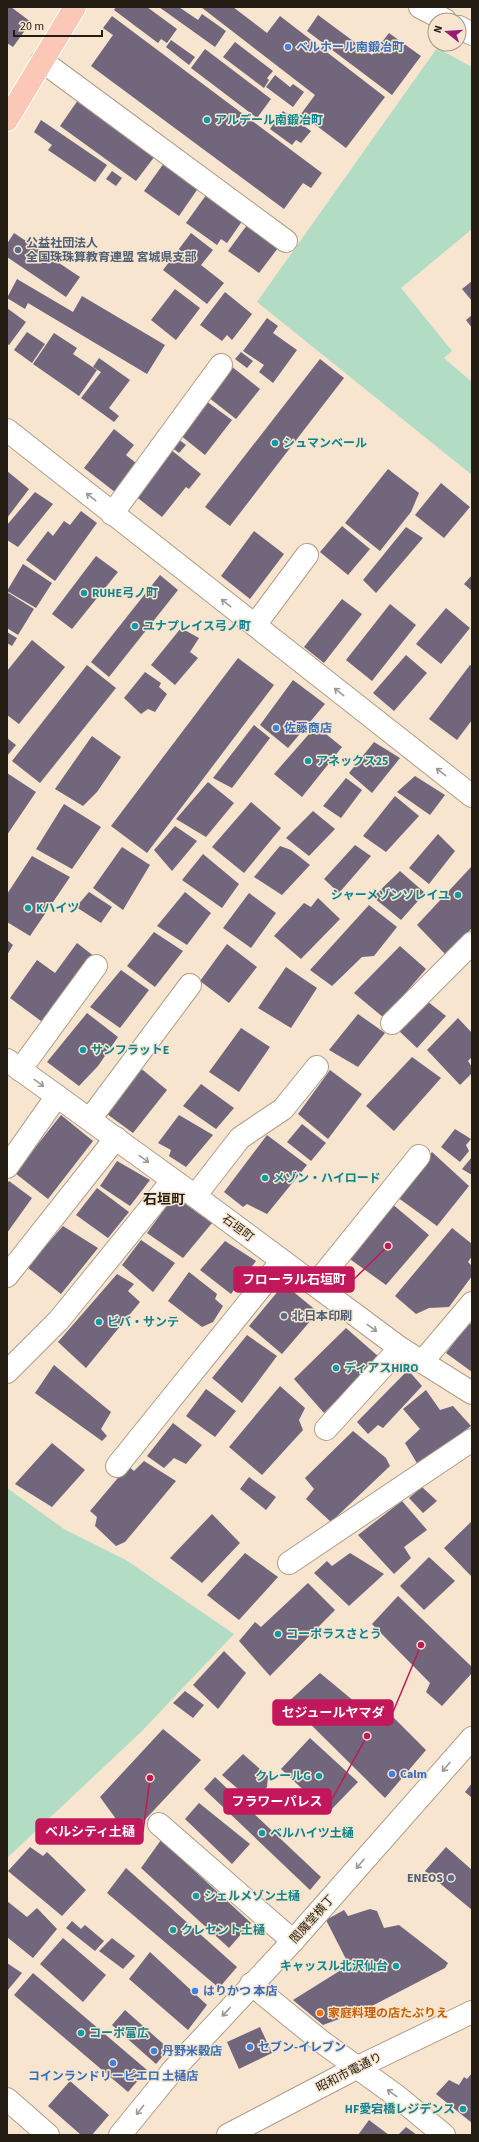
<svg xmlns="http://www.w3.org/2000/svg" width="479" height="2142" viewBox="0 0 479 2142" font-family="'Source Sans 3','Noto Sans JP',sans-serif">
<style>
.green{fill:#b2ddc4}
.building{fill:#71667b}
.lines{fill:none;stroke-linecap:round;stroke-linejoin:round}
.minor-casing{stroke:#af9d88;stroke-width:24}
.major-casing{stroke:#fff;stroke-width:24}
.minor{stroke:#fff;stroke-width:22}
.major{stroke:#fbc7b6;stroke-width:22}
.oneway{stroke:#9c9995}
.shop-dot{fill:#3f7fe0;stroke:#f8e5cf;stroke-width:1.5}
.culture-dot{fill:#0f9aa8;stroke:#f8e5cf;stroke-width:1.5}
.service-dot{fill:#5c6f8a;stroke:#f8e5cf;stroke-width:1.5}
.food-dot{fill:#e8710a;stroke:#f8e5cf;stroke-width:1.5}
.labels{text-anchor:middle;stroke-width:3;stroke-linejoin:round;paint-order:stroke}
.shop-label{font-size:12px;font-weight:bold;fill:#366cbe;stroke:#f8e5cf;text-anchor:start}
.culture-label{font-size:12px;font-weight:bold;fill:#0d838f;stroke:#f8e5cf;text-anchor:start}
.service-label{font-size:12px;font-weight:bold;fill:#4e5e75;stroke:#f8e5cf;text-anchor:start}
.street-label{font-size:12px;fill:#231d14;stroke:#f8e5cf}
.food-label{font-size:12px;font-weight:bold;fill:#c56008;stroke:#f8e5cf;text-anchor:start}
.quarter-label{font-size:14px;font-weight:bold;fill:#231d14;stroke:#f8e5cf}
.leader{fill:none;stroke:#c2185b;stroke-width:1.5}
.callout-dot{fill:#c2185b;stroke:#f8e5cf;stroke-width:1.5}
.callout{fill:#c2185b;stroke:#c2185b;stroke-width:1.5}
.callout-label{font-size:13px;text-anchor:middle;font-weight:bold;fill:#fff}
</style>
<rect width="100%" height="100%" fill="#f8e5cf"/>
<g class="green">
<polygon points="437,48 472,67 472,229 401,288 452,351 444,358 472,382 472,475 257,302"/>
<polygon points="7,1488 64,1529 126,1560 234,1634 142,1731 7,1858"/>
</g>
<g class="building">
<polygon points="7,7 11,7 31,22 13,47 7,43"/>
<polygon points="116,7 147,7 177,29 167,43 161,39 158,43 114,10"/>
<polygon points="159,7 179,7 198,20 202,14 226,31 215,47"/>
<polygon points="201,7 233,7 267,33 280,16 385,97 346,148 301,114 315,95"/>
<polygon points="318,15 372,55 389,33 421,56 392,95 307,31"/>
<polygon points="112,16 322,173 311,188 303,183 284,209 91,66 113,35 103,28"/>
<polygon points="171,40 195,57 189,65 166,47"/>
<polygon points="235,42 273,71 267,78 269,80 264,88 223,57"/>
<polygon points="205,49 271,99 257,118 191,68"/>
<polygon points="275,75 290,87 293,84 304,92 293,107 266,87"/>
<polygon points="78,100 155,156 136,181 60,126"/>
<polygon points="283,111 311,131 301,143 296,140 292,145 270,129"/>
<polygon points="41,120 107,165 95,182 48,150 52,145 34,132"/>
<polygon points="164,163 199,187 179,216 144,191"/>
<polygon points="112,171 122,178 116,186 106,179"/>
<polygon points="209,191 245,217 227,243 221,239 217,245 186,223"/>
<polygon points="250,221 281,244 259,273 228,251"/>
<polygon points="14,233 80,277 66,297 7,257 7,244"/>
<polygon points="191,233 213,250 201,265 224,283 207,304 163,270"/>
<polygon points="17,279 73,312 82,296 165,345 147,374 28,303 25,309 7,298"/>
<polygon points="472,281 472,301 462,289"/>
<polygon points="175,289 200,308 176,340 151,320"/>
<polygon points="225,292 252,314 232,340 227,335 222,341 200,325"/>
<polygon points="7,308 26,322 9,345 7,344"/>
<polygon points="472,315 472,328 466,320"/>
<polygon points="267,318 278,326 273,333 297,350 273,383 259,372 264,365 243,351"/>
<polygon points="27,332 45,344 32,363 14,350"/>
<polygon points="54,333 77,348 73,354 97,370 79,396 33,364"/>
<polygon points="241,352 253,361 247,368 235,359"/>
<polygon points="99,358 130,380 109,408 119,416 114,422 81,398 101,372 93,367"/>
<polygon points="320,359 344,378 230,526 205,507"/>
<polygon points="231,366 260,389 236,419 208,397"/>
<polygon points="206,401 232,420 205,455 180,435"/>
<polygon points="114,429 134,445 126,455 141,467 120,496 84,468"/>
<polygon points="178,439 186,445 179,453 171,447"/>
<polygon points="170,449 201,474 189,489 186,487 162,517 134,495"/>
<polygon points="388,469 419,493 411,512 380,551 345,523"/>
<polygon points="7,471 29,489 7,518"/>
<polygon points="441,483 470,507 444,538 415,515"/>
<polygon points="35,492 53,504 18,547 7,540 7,525"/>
<polygon points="81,511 97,523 55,581 26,560 48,531 53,536 64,521 70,525"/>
<polygon points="342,526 370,549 348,575 320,552"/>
<polygon points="406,527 423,538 376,593 363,580"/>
<polygon points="254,531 284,554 250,599 221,576"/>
<polygon points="96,556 118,572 72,629 52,614"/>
<polygon points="23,564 52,583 36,608 7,591"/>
<polygon points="160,575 178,590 109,677 91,662"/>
<polygon points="472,575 472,591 464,584"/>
<polygon points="7,592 34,609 18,635 7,628"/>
<polygon points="342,599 362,614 324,663 304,647"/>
<polygon points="390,604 416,625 372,681 346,660"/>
<polygon points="446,608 470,628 441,664 416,644"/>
<polygon points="181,628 199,638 190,652 198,658 175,685 151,665"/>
<polygon points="7,632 17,638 12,646 7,643"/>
<polygon points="32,640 65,667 19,724 7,715 7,671"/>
<polygon points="406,655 427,673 394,711 373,693"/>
<polygon points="238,658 274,685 147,853 111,826"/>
<polygon points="87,665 116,688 40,783 12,761"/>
<polygon points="470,665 472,666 472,720 457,740 429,719"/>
<polygon points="145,672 161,683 159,687 167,694 155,712 148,709 141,714 124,698"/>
<polygon points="293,680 325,704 288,748 260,725"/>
<polygon points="254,725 270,738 232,788 213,778"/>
<polygon points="316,726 342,747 302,797 274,774"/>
<polygon points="92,736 121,757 97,792 83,806 55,789"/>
<polygon points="7,738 16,745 7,756"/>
<polygon points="374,742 400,758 372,793 349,773"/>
<polygon points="7,773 36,792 7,835"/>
<polygon points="415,776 445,795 430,815 397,792"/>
<polygon points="346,778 362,790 341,818 323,806"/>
<polygon points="208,782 234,803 206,837 176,819"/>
<polygon points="395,796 419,816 386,852 363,836"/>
<polygon points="251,802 281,828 244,873 212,847"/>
<polygon points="64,804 101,827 72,869 36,849"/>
<polygon points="313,811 335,829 309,856 286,838"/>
<polygon points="175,826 197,841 172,871 154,850"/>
<polygon points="438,834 455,851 429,884 409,868"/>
<polygon points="355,845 371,856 339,893 324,879"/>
<polygon points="280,846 291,850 310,865 282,895 254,877"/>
<polygon points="122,847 150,865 123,910 93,888"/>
<polygon points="203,854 239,884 222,908 182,880"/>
<polygon points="32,856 70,877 30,936 7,922 7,894"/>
<polygon points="472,866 472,928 446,955 417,925"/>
<polygon points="400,871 425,893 401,920 373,897"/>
<polygon points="89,892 112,907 101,923 76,907"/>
<polygon points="185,892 211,913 187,945 157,926"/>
<polygon points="249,893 276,913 251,948 223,928"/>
<polygon points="318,898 340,919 301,959 274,936 304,903 311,907"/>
<polygon points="369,905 397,927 374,956 362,957 332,986 310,970"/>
<polygon points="154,932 183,951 155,987 127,966"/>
<polygon points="7,940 13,945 7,955"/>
<polygon points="77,943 95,957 45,1024 10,998 37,960 55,973"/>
<polygon points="227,944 257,967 229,1003 200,981"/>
<polygon points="400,946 426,969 384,1018 354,993"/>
<polygon points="286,967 317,988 291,1028 258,1008"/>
<polygon points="121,970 149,990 120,1028 90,1007"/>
<polygon points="427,1001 446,1016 417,1048 398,1030"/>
<polygon points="87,1013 118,1037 98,1066 79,1086 47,1062"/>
<polygon points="358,1014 385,1033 358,1067 329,1050"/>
<polygon points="458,1018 472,1033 472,1057 468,1061 472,1067 472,1073 460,1085 427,1050"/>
<polygon points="241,1028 270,1047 239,1092 209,1072"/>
<polygon points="412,1057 441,1078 394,1131 366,1106"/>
<polygon points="138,1066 167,1090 133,1133 107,1114"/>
<polygon points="330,1070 362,1094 328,1139 298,1114"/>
<polygon points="201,1084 234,1108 216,1129 183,1106"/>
<polygon points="61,1115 93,1141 48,1199 15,1173"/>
<polygon points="179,1115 213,1135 186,1167 169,1156 171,1150 158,1143"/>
<polygon points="302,1124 326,1143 311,1161 287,1142"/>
<polygon points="455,1129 471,1139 466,1145 469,1151 460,1162 441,1147"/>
<polygon points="267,1135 307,1165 267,1214 247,1204 243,1207 224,1192"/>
<polygon points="432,1152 469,1186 437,1226 397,1197"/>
<polygon points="472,1157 472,1175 462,1169"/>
<polygon points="117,1161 150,1180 130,1206 100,1186"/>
<polygon points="9,1181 32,1198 7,1233 7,1183"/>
<polygon points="97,1188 129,1212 108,1238 76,1215"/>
<polygon points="174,1196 212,1223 183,1258 147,1233"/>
<polygon points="391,1203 429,1235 386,1285 347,1257"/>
<polygon points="63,1226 98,1248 61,1294 27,1267"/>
<polygon points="452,1228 472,1244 472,1256 468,1262 472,1266 472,1276 449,1307 429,1308 416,1314 395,1296"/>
<polygon points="141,1240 175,1263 153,1292 122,1265"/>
<polygon points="225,1241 256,1261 231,1294 200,1270"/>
<polygon points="189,1272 217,1294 215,1299 223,1306 213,1322 202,1327 168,1301"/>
<polygon points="117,1274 134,1284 128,1291 140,1302 86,1368 58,1342"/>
<polygon points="284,1284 318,1312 282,1354 249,1326"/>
<polygon points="469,1323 472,1325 472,1372 446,1353"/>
<polygon points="346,1328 379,1357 324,1413 294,1379"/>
<polygon points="247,1335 277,1356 242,1403 212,1378"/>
<polygon points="54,1365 111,1412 101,1429 107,1436 102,1441 35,1393"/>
<polygon points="408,1370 422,1386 383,1428 378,1425 368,1434 357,1422"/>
<polygon points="280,1386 305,1408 299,1420 303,1430 262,1475 229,1447"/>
<polygon points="206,1389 236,1411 215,1437 186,1416"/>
<polygon points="426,1390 440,1410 453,1406 471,1426 418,1465 405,1443 420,1429 403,1409"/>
<polygon points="173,1423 202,1445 186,1464 174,1458 164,1468 147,1456"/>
<polygon points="353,1431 386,1458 390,1466 331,1522 306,1499 314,1489 305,1478"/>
<polygon points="52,1443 85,1470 52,1507 15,1484"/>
<polygon points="144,1461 176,1481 125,1542 116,1546 95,1526 97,1517 90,1511 128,1466 134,1471"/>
<polygon points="249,1477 276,1497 266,1510 240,1489"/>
<polygon points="422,1487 437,1501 423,1513 409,1498"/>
<polygon points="402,1501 427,1530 404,1547 411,1558 394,1574 358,1535"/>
<polygon points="212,1514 240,1543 202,1583 170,1558"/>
<polygon points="472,1521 472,1577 444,1548"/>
<polygon points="245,1553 278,1577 239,1620 207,1595"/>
<polygon points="350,1553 384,1574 349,1606 314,1573 327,1561 332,1566"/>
<polygon points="429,1557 455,1581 424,1610 400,1586"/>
<polygon points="308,1583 335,1610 270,1676 239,1641 255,1622 261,1627"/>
<polygon points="398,1596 472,1667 472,1673 442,1706 426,1692 430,1683 372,1624"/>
<polygon points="224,1651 246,1673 218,1709 193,1685"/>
<polygon points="320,1673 367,1712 390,1723 393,1717 426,1750 385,1798 288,1702"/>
<polygon points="185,1691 204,1705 193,1718 173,1703"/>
<polygon points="163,1729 201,1760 139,1826 139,1837 131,1842 115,1829 116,1819 100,1797"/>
<polygon points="310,1738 358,1782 328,1813 281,1769"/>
<polygon points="243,1754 268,1776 267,1787 253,1802 222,1775"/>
<polygon points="215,1777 321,1877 310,1890 204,1789"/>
<polygon points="472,1783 472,1798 465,1792"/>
<polygon points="199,1803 250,1844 232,1864 185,1819"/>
<polygon points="161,1840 251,1923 229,1948 141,1868"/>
<polygon points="30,1847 43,1856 47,1852 86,1890 62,1916 8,1871"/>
<polygon points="446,1847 472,1870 472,1910 425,1871"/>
<polygon points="126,1868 237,1967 219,1988 107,1893"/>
<polygon points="7,1901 27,1917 37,1908 57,1929 33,1958 7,1937"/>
<polygon points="370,1909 377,1911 384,1928 399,1925 448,1963 445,1968 368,2008 323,2025 293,2000 349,1965 326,1920 344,1910 348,1916"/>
<polygon points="72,1921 81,1929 85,1925 104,1941 95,1951 66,1928"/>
<polygon points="63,1938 106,1975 83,2002 40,1964"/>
<polygon points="112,1938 135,1956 123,1969 99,1951"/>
<polygon points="150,1952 207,2005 188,2030 129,1979"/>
<polygon points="7,1963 22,1973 7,1991"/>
<polygon points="33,1973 147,2070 128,2092 14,1995"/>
<polygon points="125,2010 169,2049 156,2064 112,2025"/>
<polygon points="260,2027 272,2053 239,2069 227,2042"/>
<polygon points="472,2073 472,2123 436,2094 449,2080 459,2085 464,2077 467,2079"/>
<polygon points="70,2081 109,2115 92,2135 81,2135 48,2106"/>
<polygon points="369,2120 389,2135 358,2135"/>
<polygon points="406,2127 417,2135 398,2135"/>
</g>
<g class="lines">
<defs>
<g id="minor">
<polyline points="420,7 445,20"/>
<polyline points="459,27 472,34"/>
<polyline points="42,61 286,241"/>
<polyline points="7,430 472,796"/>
<polyline points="112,514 221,365"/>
<polyline points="255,625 307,555"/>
<polyline points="392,1023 472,943"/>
<polyline points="7,1060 195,1196 400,1348 472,1393"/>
<polyline points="20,1070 96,966"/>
<polyline points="90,1119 190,985"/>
<polyline points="7,1167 57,1096"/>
<polyline points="195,1196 240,1138 283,1109 317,1067"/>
<polyline points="7,1276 116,1138"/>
<polyline points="315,1285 419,1156"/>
<polyline points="422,1362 472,1303"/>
<polyline points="7,1372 59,1320 173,1180"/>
<polyline points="326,1429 400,1348"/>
<polyline points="117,1466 282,1261"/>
<polyline points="289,1563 472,1440"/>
<polyline points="159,1824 293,1941"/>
<polyline points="251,1984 322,2042 398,2097 444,2135"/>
<polyline points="7,2099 48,2135"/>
<polyline points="120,2135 173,2070 293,1941 472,1738"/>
<polyline points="228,2135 358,2067 472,2012"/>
</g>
<polyline id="major" points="7,120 75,7"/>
</defs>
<use href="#minor" class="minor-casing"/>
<use href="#major" class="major-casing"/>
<use href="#minor" class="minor"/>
<use href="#major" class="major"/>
</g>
<defs><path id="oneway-shaft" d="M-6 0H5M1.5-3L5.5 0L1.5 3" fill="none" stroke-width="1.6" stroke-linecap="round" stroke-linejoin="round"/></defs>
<g class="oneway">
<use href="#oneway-shaft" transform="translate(91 497) rotate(-142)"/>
<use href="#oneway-shaft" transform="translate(226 603) rotate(-142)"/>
<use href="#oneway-shaft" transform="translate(339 692) rotate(-142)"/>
<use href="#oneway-shaft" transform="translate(441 772) rotate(-142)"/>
<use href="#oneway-shaft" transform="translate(39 1083) rotate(36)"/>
<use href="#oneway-shaft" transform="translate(144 1159) rotate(36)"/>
<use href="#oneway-shaft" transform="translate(372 1328) rotate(36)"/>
<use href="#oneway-shaft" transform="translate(446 1767) rotate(131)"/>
<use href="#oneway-shaft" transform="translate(360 1864) rotate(131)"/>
<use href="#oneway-shaft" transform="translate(226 2012) rotate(133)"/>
<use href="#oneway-shaft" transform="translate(392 2093) rotate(-144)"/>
<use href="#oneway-shaft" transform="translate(140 2110) rotate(129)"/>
</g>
<g class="shop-dot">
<circle cx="288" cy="47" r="4"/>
<circle cx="276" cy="728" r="4"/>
<circle cx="392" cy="1774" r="4"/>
<circle cx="195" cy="1991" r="4"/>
<circle cx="250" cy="2047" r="4"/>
<circle cx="154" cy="2051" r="4"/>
<circle cx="113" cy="2063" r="4"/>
</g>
<g class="culture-dot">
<circle cx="207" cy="120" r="4"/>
<circle cx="275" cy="443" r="4"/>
<circle cx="84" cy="593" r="4"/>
<circle cx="135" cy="626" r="4"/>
<circle cx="308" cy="761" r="4"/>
<circle cx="458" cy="895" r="4"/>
<circle cx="28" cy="908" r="4"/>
<circle cx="83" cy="1050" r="4"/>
<circle cx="265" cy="1178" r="4"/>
<circle cx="99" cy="1322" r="4"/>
<circle cx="336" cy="1368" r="4"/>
<circle cx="278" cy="1634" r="4"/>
<circle cx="319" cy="1776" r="4"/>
<circle cx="262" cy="1833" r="4"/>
<circle cx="196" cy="1896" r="4"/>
<circle cx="173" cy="1930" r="4"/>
<circle cx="396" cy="1966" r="4"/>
<circle cx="81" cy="2033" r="4"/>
<circle cx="463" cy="2109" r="4"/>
</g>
<g class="service-dot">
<circle cx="18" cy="250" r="4"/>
<circle cx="284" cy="1316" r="4"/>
<circle cx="451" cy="1878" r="4"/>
</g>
<circle class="food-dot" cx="320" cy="2013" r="4"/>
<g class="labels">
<g class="shop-label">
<text x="296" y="51">ベルホール南鍛冶町</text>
<text x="284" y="732">佐藤商店</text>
<text x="400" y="1778">Calm</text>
<text x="203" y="1995">はりかつ 本店</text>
<text x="258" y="2051">セブン-イレブン</text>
<text x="162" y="2055">丹野米穀店</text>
<text x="113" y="2080" text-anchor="middle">コインランドリーピエロ 土樋店</text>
</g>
<g class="culture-label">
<text x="215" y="124">アルデール南鍛冶町</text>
<text x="283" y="447">シュマンベール</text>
<text x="92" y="597">RUHE弓ノ町</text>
<text x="143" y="630">ユナプレイス弓ノ町</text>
<text x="316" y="765">アネックス25</text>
<text x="450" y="899" text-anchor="end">シャーメゾンソレイユ</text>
<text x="36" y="912">Kハイツ</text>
<text x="91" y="1054">サンフラットE</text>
<text x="273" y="1182">メゾン・ハイロード</text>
<text x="107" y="1326">ビバ・サンテ</text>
<text x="344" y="1372">ディアスHIRO</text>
<text x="286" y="1638">コーポラスさとう</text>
<text x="311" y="1780" text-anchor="end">クレールG</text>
<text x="270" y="1837">ベルハイツ土樋</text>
<text x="204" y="1900">シェルメゾン土樋</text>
<text x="181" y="1934">クレセント土樋</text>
<text x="388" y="1970" text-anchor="end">キャッスル北沢仙台</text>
<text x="89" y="2037">コーポ富広</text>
<text x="455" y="2113" text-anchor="end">HF愛宕橋レジデンス</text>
</g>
<g class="service-label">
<text x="26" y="247">公益社団法人<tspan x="26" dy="14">全国珠珠算教育連盟 宮城県支部</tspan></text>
<text x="292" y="1320">北日本印刷</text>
<text x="443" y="1882" text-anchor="end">ENEOS</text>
</g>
<g class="street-label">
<text transform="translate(238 1228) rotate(37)" y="4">石垣町</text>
<text transform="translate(312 1919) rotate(-48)" y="4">閻魔堂横丁</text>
<text transform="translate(349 2072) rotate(-27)" y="4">昭和市電通り</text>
</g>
<g class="food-label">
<text x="328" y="2017">家庭料理の店たぶりえ</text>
</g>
<g class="quarter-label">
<text x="164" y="1204">石垣町</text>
</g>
</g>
<path class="leader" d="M388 1246L354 1279M421 1645L393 1712M367 1736L331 1801M150 1778L143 1832"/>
<g class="callout-dot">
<circle cx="388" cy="1246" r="4"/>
<circle cx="421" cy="1645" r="4"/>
<circle cx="367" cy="1736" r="4"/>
<circle cx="150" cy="1778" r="4"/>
</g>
<g class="callout">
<rect x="234" y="1267" width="120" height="25" rx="4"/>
<rect x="273" y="1700" width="120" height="25" rx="4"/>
<rect x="224" y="1789" width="107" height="25" rx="4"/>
<rect x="36" y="1819" width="107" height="25" rx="4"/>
</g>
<g class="callout-label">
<text x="294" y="1284">フローラル石垣町</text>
<text x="333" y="1717">セジュールヤマダ</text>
<text x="277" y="1806">フラワーパレス</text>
<text x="90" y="1836">ベルシティ土樋</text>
</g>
<rect width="479" height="2142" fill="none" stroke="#231d14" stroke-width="16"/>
<g transform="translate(447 32) rotate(287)"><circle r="19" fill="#f8e5cf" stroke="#a39584"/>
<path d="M0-3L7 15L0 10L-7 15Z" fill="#981b73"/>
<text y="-6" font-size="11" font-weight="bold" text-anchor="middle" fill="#231d14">N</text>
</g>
<path d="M14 30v6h88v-6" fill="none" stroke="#231d14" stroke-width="2"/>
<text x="20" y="30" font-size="12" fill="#231d14" stroke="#f8e5cf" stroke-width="3" paint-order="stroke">20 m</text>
</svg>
